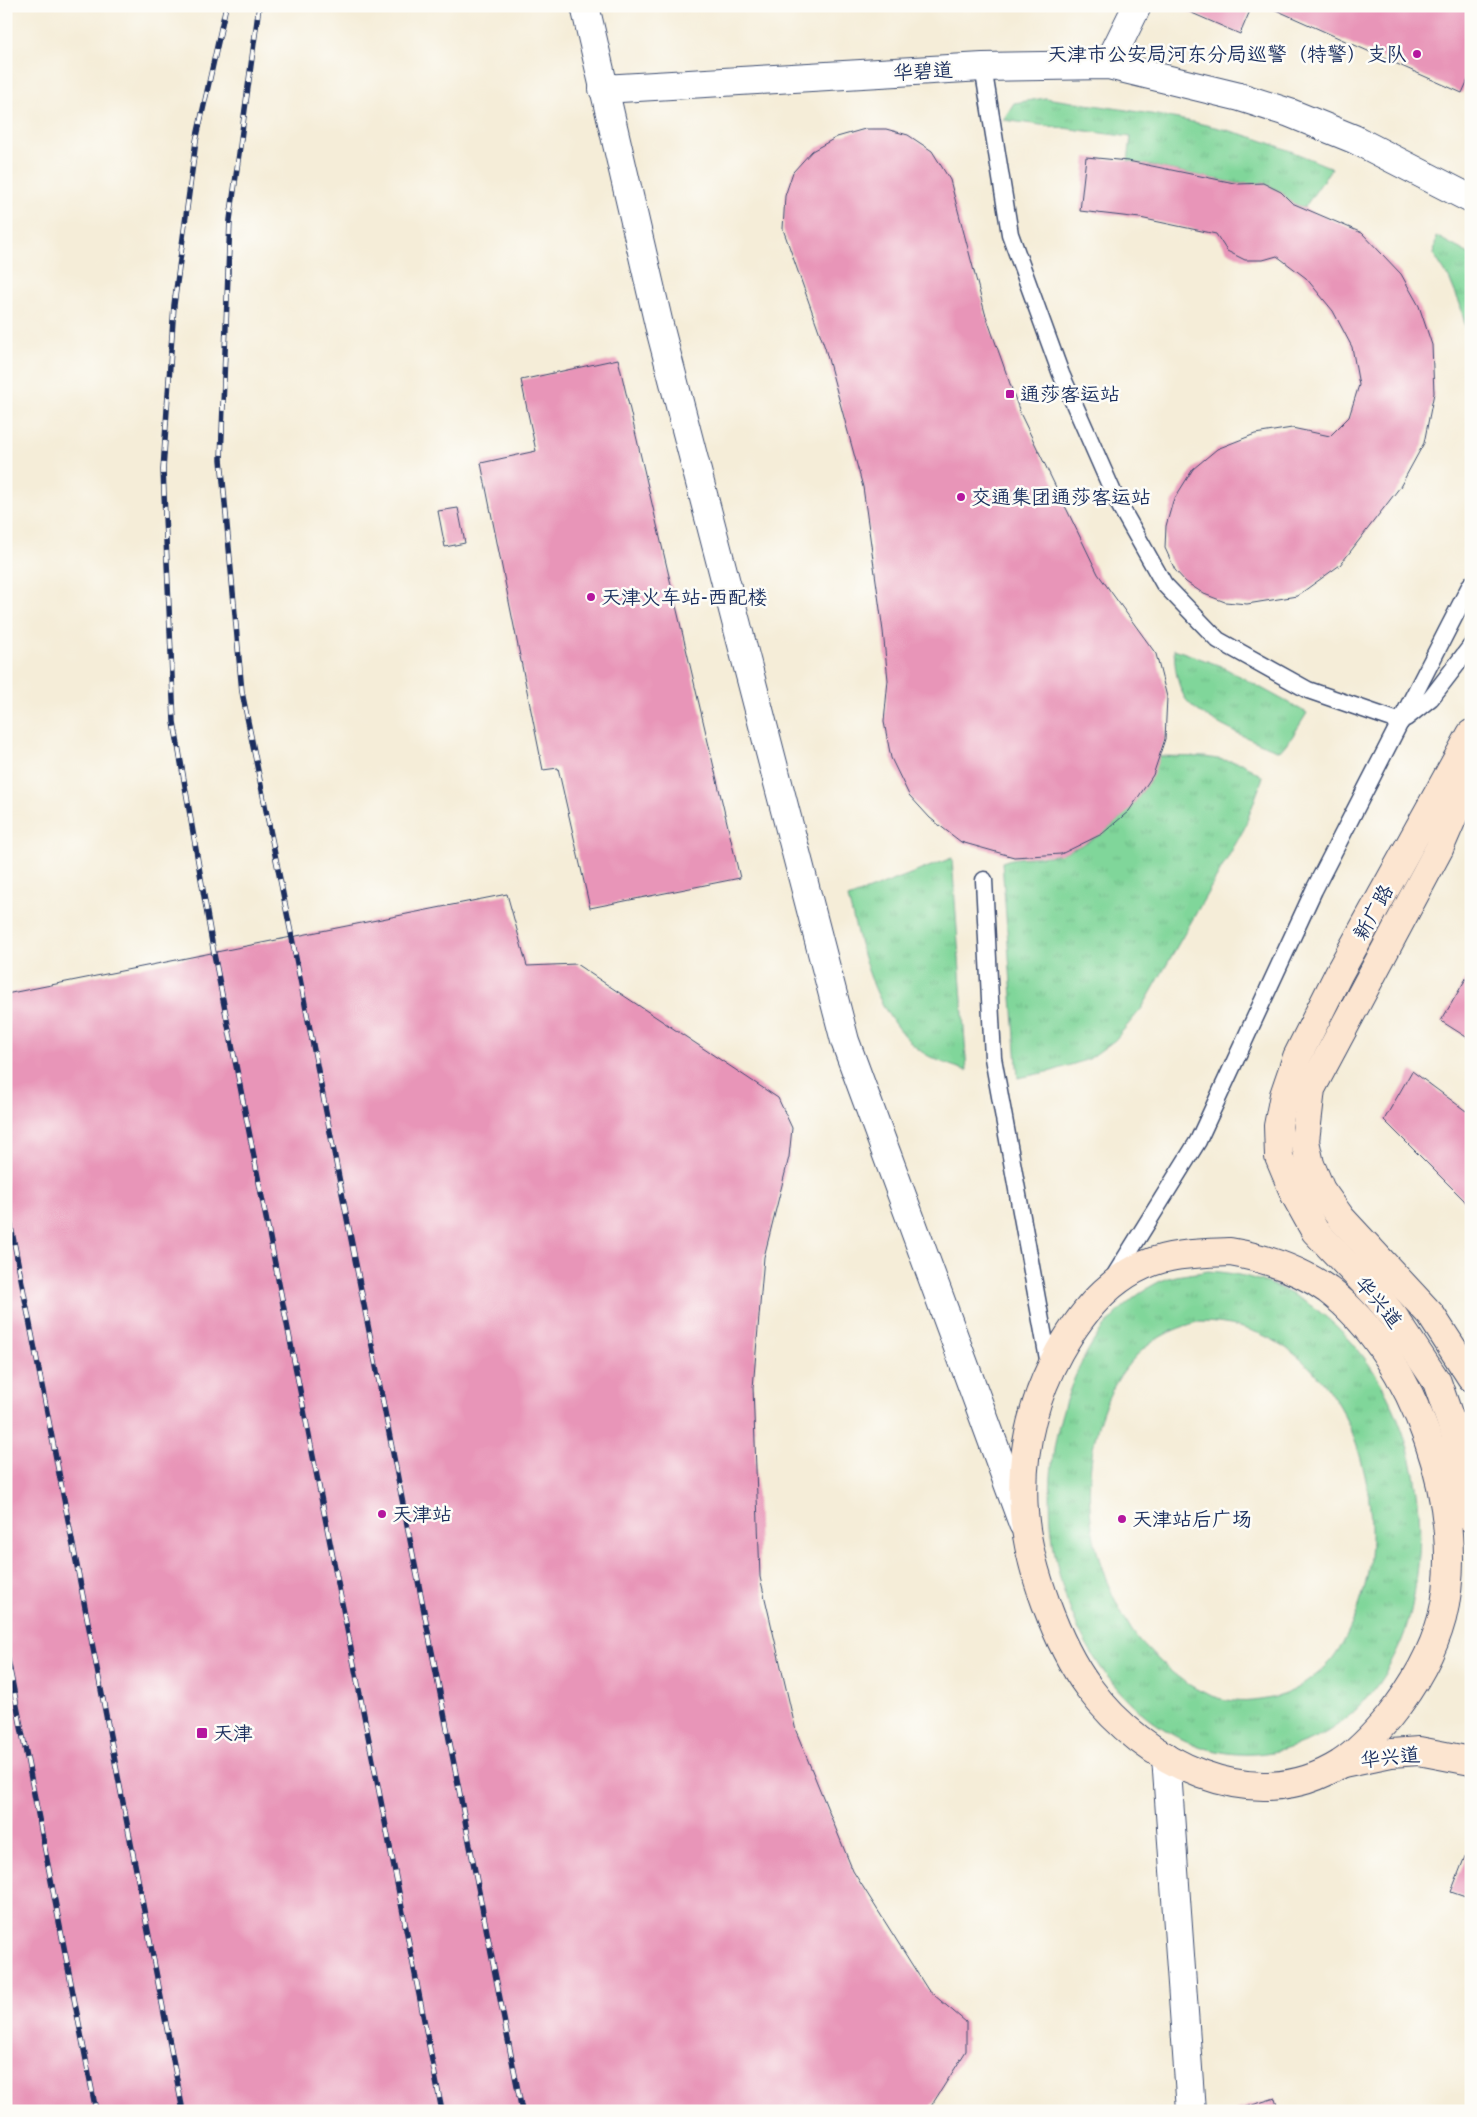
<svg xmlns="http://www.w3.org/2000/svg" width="1477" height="2117" viewBox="0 0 1477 2117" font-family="Dekko,'LXGW WenKai TC',sans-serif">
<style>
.grass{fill:url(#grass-tufts);stroke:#4e827c;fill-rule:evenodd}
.building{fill:#e895b8}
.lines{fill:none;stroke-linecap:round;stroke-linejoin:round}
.lane-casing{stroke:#3c4c70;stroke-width:19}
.street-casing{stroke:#3c4c70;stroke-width:30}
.secondary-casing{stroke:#3c4c70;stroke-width:30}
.lane{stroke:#fff;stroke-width:16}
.street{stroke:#fff;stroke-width:28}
.secondary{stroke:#fce5d0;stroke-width:28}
.rail-casing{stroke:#1b2f5e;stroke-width:5.5}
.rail{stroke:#fdfcf7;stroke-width:4;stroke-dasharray:11;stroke-linecap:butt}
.poi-dot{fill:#b5179e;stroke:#fdfcf7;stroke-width:2}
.labels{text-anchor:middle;stroke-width:5;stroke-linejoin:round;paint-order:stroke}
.poi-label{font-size:20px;fill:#1b2f5e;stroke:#fdfcf7;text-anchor:start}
.street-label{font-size:20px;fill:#1b2f5e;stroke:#fdfcf7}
</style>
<defs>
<pattern id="grass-tufts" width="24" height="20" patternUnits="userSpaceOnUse" patternTransform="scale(1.25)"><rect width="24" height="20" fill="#80d69a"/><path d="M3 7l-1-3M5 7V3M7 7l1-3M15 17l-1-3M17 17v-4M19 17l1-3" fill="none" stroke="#6eb887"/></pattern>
</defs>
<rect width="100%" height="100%" fill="#fdfcf7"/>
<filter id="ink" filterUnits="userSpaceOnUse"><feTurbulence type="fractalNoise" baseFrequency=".02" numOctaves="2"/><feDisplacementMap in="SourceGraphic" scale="10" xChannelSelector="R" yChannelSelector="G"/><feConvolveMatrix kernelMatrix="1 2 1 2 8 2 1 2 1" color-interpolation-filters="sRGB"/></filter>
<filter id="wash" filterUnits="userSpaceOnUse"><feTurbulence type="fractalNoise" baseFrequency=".0096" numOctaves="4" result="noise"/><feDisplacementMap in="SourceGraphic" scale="20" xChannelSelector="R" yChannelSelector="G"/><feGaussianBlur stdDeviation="1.12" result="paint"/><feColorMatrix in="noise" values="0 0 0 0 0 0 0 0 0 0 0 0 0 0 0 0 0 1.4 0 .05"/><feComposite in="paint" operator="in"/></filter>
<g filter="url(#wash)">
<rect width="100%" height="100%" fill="#f5edd8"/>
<g class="grass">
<path d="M1045 98C1112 108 1180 116 1245 135 1275 144 1303 156 1332 168L1304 208 1292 203 1281 192 1263 183 1239 184 1128 161 1131 137 1003 120 1014 103Z"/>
<polygon points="1436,236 1471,255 1471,365 1468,337 1460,304 1449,278 1434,255"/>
<path d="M1174 649 1221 666 1307 713 1292 737 1280 751C1259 744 1196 717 1185 698 1176 682 1175 667 1174 649Z"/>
<path d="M1159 756 1205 757 1242 763 1263 777 1244 829 1142 1008 1115 1040 1089 1059 1052 1071 1018 1078 1002 862C1021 854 1042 860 1062 853 1108 838 1144 802 1159 756Z"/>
<path d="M952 858 967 1071C951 1065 931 1060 918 1049 873 1012 862 951 848 898Z"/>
<path d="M1208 1271C1358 1279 1436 1439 1417 1574 1414 1597 1411 1618 1402 1640 1381 1691 1344 1733 1289 1748 1241 1762 1196 1752 1155 1723 1055 1650 1027 1505 1069 1392 1078 1368 1088 1347 1104 1327 1121 1308 1143 1287 1168 1278 1181 1274 1195 1274 1208 1271ZM1197 1322C1322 1321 1380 1448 1370 1557 1367 1589 1352 1634 1332 1660 1324 1669 1314 1677 1304 1684 1291 1693 1276 1698 1260 1700 1223 1707 1188 1689 1162 1663 1149 1651 1136 1639 1128 1624 1115 1602 1103 1576 1097 1551 1079 1486 1092 1386 1150 1344 1164 1333 1181 1327 1197 1322Z"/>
</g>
<g id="blocks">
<g class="building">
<polygon points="1187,6 1252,6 1240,34 1185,10"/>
<polygon points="1267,6 1461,6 1471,10 1471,73 1462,93"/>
<polygon points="865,129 886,129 908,135 932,151 950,180 985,313 1021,415 1098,574 1156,654 1167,697 1165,739 1153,775 1129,811 1102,834 1061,854 1014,857 961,842 930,818 909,795 891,758 884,722 888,680 883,631 863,487 825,348 783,229 785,196 793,172 812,151 837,137"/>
<polygon points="1086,157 1128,161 1239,184 1263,183 1281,192 1292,203 1362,233 1401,274 1419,306 1432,345 1434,393 1424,443 1400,487 1340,565 1297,596 1247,604 1225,602 1204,594 1186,582 1175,570 1165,548 1166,526 1173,501 1193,469 1217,449 1255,434 1292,428 1330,436 1349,417 1359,385 1352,347 1333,311 1306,278 1277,256 1263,260 1245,260 1227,251 1216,234 1140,218 1080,211"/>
<polygon points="618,359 740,878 590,908 558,768 543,770 481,463 536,451 521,380"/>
<polygon points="458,508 465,543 445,547 438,511"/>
<polygon points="507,894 527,966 576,964 778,1098 792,1128 789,1157 764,1257 753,1388 760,1577 796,1731 853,1871 928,1990 966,2022 966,2051 928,2111 6,2111 6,994"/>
<polygon points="1471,970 1471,1040 1441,1021"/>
<polygon points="1412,1071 1466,1111 1471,1104 1471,1210 1464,1200 1384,1120"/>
<polygon points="1466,1854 1471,1856 1471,1899 1451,1892"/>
<polygon points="1275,2098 1279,2111 1236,2111 1236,2110"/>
</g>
</g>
</g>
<g filter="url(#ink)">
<use href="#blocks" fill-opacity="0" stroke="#3c4c70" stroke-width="1"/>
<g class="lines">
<defs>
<g id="lane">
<polyline points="983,67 1010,234 1061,374 1116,499 1164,584 1218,640 1308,690 1401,722"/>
<polyline points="1406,718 1431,698 1471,646"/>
<polyline points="984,880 993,1058 1050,1370"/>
<polyline points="1113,1278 1198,1141 1314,890 1471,584"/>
</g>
<g id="street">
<polyline points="585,6 659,325 845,1041 1023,1524"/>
<polyline points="1108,65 1137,6"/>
<polyline points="603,89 983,67 1108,65 1240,97 1290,113 1354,139 1471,199"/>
<polyline points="1166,1757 1191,2111"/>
</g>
<g id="secondary">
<polyline points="1471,734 1339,973 1297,1057 1284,1095 1278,1126 1279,1157 1295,1195 1315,1231 1377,1296 1394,1317 1437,1382 1455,1434 1471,1518"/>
<polyline points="1471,775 1439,849 1311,1089 1305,1141 1310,1164 1321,1190 1341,1218 1431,1315 1471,1377"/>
<path d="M1230 1252C1265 1258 1299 1269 1328 1290 1415 1356 1469 1512 1442 1618 1432 1655 1413 1687 1389 1717 1375 1734 1358 1752 1340 1764 1253 1819 1143 1762 1089 1688 1057 1645 1028 1565 1024 1512 1020 1456 1032 1401 1059 1352 1084 1308 1118 1267 1170 1257 1190 1253 1210 1253 1230 1252Z"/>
<polyline points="1343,1763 1391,1753 1419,1751 1471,1761"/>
</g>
</defs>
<use href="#lane" class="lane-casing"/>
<use href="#street" class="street-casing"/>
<use href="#secondary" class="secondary-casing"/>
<use href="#lane" class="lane"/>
<use href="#street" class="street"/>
<use href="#secondary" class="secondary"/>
<defs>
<g id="rail">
<polyline points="226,6 196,141 174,305 163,470 174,722 214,954 442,2111"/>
<polyline points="259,6 230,220 221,459 242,692 293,943 522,2111"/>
<polyline points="6,1201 183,2111"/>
<polyline points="6,1650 96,2111"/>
</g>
</defs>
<use href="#rail" class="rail-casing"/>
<use href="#rail" class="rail"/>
</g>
</g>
<g class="poi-dot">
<circle cx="1417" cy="54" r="5"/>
<rect x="1005" y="389" width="10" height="10" rx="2.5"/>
<circle cx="961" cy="497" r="5"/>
<circle cx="591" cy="597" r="5"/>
<circle cx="382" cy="1514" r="5"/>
<circle cx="1122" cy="1519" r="5"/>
<rect x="196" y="1727" width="12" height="12" rx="2.5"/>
</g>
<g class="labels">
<g class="poi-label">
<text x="1407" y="61" text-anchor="end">天津市公安局河东分局巡警（特警）支队</text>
<text x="1020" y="401">通莎客运站</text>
<text x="971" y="504">交通集团通莎客运站</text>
<text x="601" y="604">天津火车站-西配楼</text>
<text x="392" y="1521">天津站</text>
<text x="1132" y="1526">天津站后广场</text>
<text x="213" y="1740">天津</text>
</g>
<g class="street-label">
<text transform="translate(923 71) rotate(-3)" y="7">华碧道</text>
<text transform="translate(1373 912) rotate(-61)" y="7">新广路</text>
<text transform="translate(1379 1302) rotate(50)" y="7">华兴道</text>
<text transform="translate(1390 1757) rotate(-6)" y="7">华兴道</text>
</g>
</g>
<rect width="1477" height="2117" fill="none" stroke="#fdfcf7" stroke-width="25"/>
</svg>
